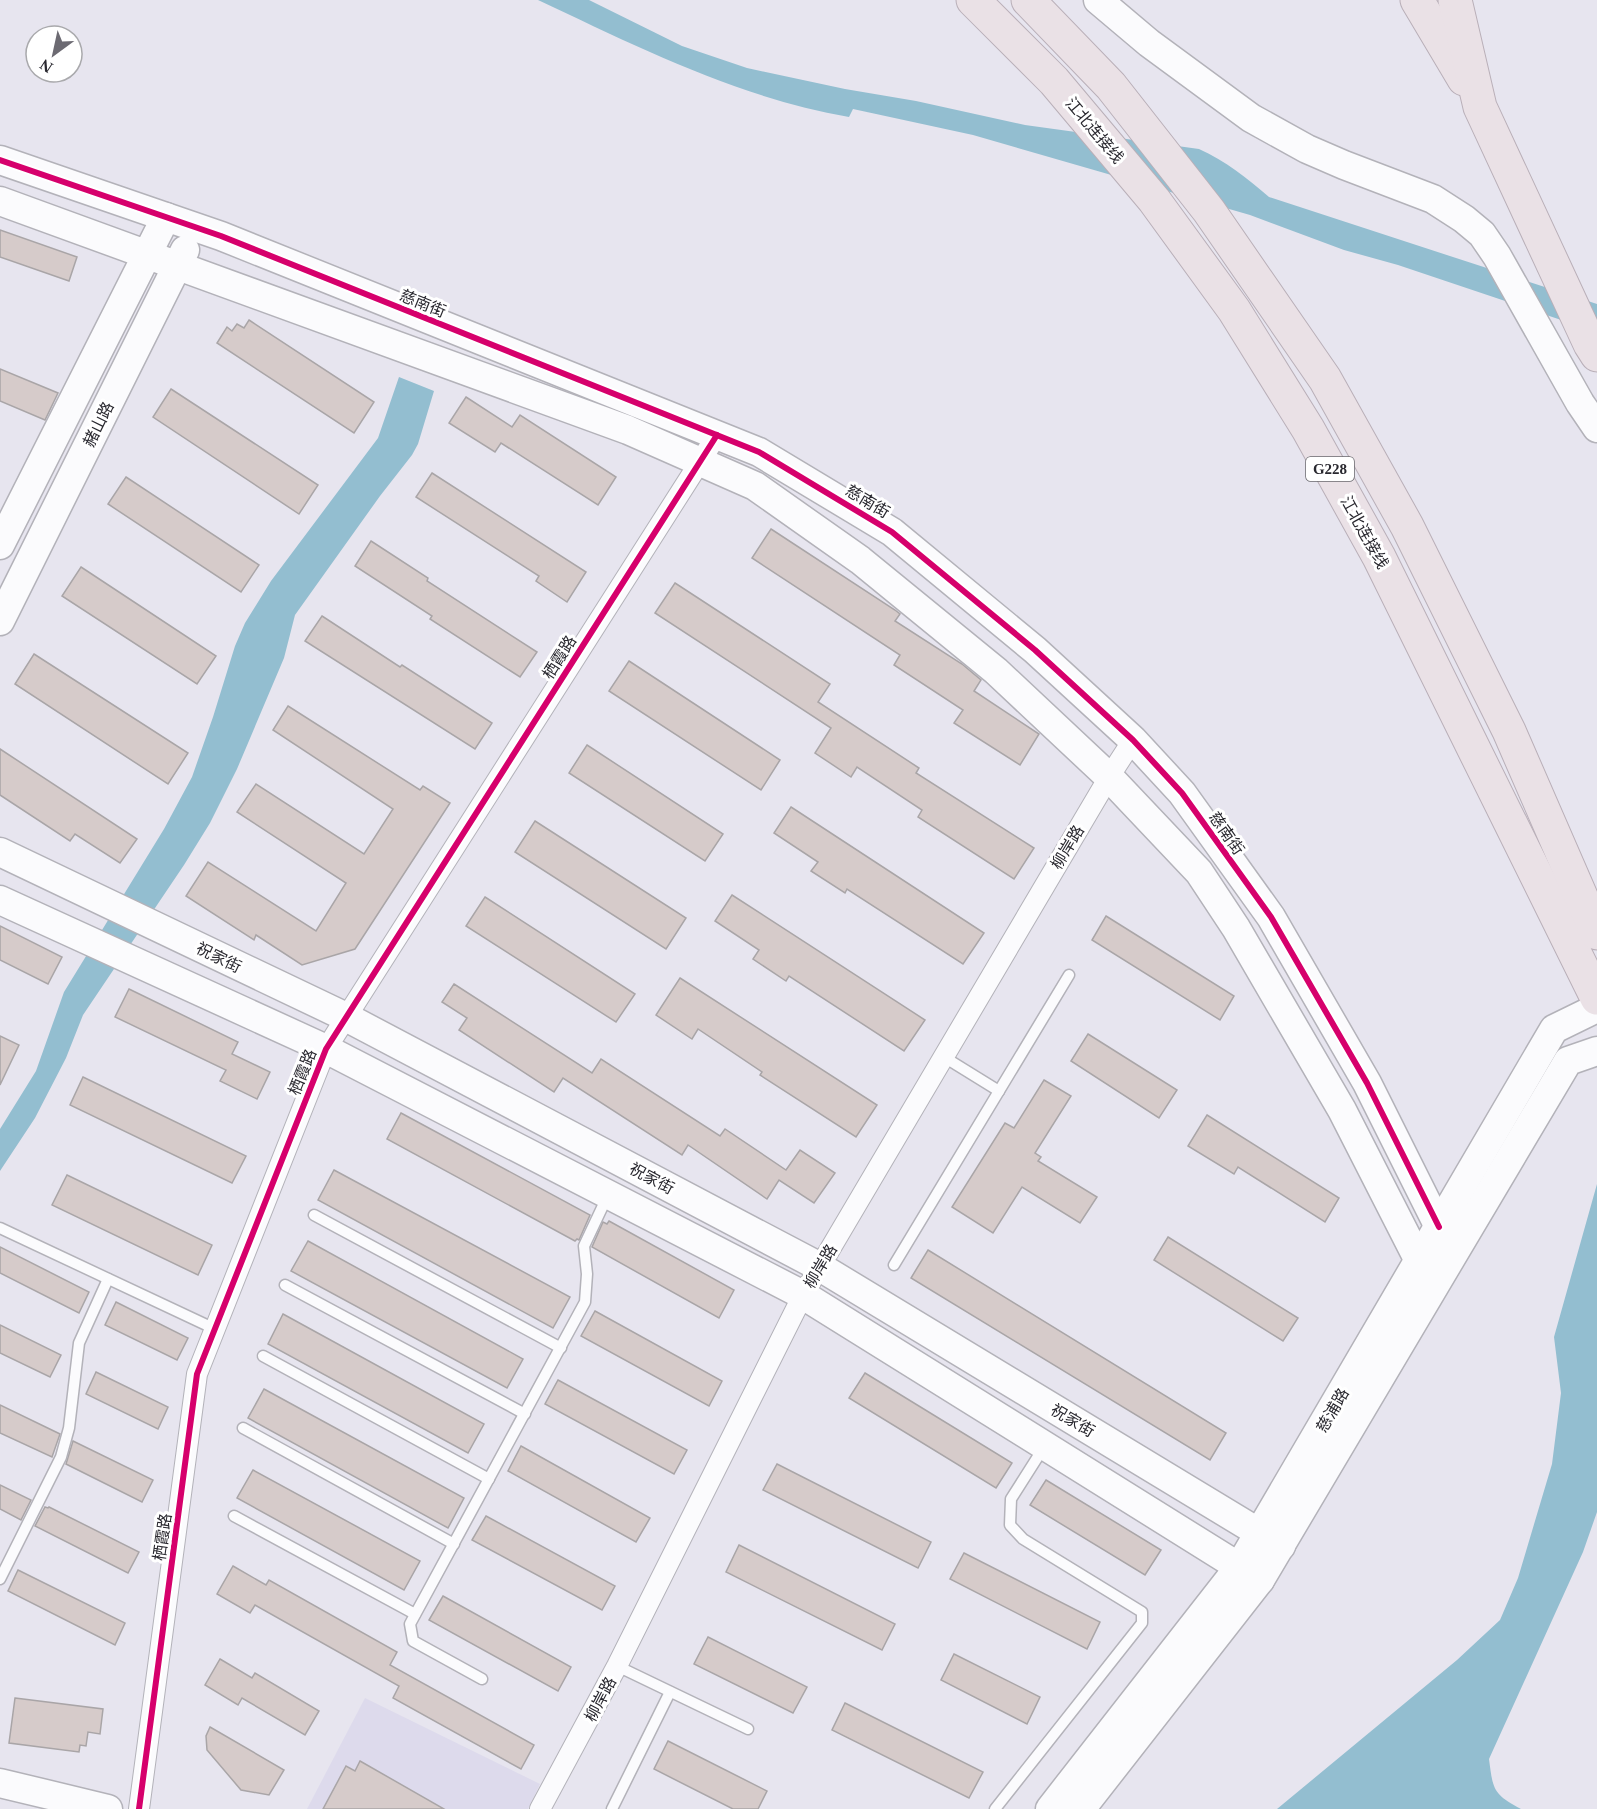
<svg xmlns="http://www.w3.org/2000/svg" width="1597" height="1809" viewBox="0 0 1597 1809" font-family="'Times New Roman','Noto Sans SC',serif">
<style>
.built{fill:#dddaec}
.water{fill:#93bed0}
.building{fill:#d6cbca;stroke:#a9a5a7;stroke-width:1.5}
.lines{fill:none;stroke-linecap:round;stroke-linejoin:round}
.lane-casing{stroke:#b3b2b9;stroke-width:13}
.street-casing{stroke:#b3b2b9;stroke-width:22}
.secondary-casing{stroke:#b3b2b9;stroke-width:31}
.highway-casing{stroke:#b9afb8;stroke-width:35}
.lane{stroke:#fbfbfd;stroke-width:10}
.street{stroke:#fbfbfd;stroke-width:20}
.secondary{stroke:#fbfbfd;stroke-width:28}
.highway{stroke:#eae1e6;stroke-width:33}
.cycleway-casing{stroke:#fff;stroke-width:10}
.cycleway{stroke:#d6006c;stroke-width:6}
.labels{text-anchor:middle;stroke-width:6;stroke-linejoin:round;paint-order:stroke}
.shield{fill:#fff;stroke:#69686d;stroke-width:1.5}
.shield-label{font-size:15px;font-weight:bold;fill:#29282f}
.street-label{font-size:16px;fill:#29282f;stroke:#fff}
</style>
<rect width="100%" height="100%" fill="#e7e5ef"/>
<polygon class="built" points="365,1698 540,1784 528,1809 307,1809"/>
<g class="water">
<path d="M538 0H589L682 46 747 68 845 89 916 101 1025 125 1199 149C1226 161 1247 178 1269 197L1597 304V332L1398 265 1344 250 1250 215 973 135 853 109 849 117C739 98 638 47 538 0Z"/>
<polygon points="399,377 434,391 418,444 412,455 380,496 295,615 284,658 237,769 210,823 184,865 83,1015 66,1058 35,1118 0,1171 0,1129 36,1071 64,992 164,829 192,777 213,717 235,646 245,623 271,581 378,438"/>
<path d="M1597 1184V1512L1583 1552 1489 1759C1493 1790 1493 1794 1521 1809H1277L1457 1660 1500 1620 1518 1578 1552 1464 1561 1393 1554 1337Z"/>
</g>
<g class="building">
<polygon points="0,230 77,257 69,281 0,257"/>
<polygon points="249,320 374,402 354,433 217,343 227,327 232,331 237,324 244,328"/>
<polygon points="0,369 58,393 45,420 0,401"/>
<polygon points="171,389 318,485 299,514 153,417"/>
<polygon points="466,397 512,427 520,415 616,477 598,505 501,443 495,452 449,423"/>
<polygon points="432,473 586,572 567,602 536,581 539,576 416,497"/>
<polygon points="126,477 259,565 241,592 108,504"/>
<polygon points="771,529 895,610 900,614 895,621 962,664 981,680 974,691 1039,734 1020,765 954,723 963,710 894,665 900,655 752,558"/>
<polygon points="371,541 428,578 427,581 537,652 520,677 430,619 432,616 355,566"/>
<polygon points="81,567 216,656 197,684 62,596"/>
<polygon points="675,583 830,684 818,702 919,768 916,773 1034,848 1014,879 918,817 922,810 857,767 851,777 815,753 831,728 655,613"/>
<polygon points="322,616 400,667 402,665 492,723 475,749 305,641"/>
<polygon points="34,654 188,753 168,784 15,684"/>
<polygon points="629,661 780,760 761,790 609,691"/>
<polygon points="288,706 420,790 423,786 450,803 355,949 302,965 256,935 254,940 186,896 208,862 316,931 346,883 237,812 256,784 364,854 393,809 273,730"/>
<polygon points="587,745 723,834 705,861 569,773"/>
<polygon points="0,749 137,839 120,863 75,834 70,841 0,795"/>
<polygon points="791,807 984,933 963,964 847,889 845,893 811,871 818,862 774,833"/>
<polygon points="535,821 686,918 666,949 515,852"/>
<polygon points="732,895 925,1020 904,1051 789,976 786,981 753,959 759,950 715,921"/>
<polygon points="485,897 635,994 616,1022 466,926"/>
<polygon points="1106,916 1234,996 1220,1020 1092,940"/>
<polygon points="0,926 62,957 48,984 0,960"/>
<polygon points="680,978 877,1105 856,1137 760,1075 762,1072 698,1029 692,1039 656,1015"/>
<polygon points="454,984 592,1073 601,1059 720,1136 725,1129 786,1170 800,1150 835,1173 814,1203 779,1180 767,1199 688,1145 682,1155 563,1078 554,1092 459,1030 467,1018 442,1002"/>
<polygon points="129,989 238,1042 232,1054 270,1072 257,1099 220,1081 226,1070 115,1017"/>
<polygon points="1088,1034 1177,1090 1159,1118 1071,1061"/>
<polygon points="0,1036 19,1045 0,1085"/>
<polygon points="83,1077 246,1156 232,1183 70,1105"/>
<polygon points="1044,1080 1071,1096 1035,1153 1041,1157 1038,1161 1097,1197 1080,1223 1022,1187 993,1233 952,1207 1005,1123 1014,1128"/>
<polygon points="401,1113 590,1215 579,1240 577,1239 575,1241 387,1139"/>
<polygon points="1207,1115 1339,1198 1325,1222 1238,1167 1234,1174 1188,1146"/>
<polygon points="334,1170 570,1297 553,1328 318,1200"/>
<polygon points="67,1175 212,1245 198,1275 52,1205"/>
<polygon points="609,1221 734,1290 719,1318 592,1247 603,1222 607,1224"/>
<polygon points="1168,1237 1298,1318 1283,1341 1154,1260"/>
<polygon points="308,1241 523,1359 507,1388 291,1271"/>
<polygon points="0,1247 89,1292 79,1313 0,1273"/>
<polygon points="928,1250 1226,1433 1210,1460 911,1278"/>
<polygon points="116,1302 188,1338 177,1360 105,1325"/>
<polygon points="595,1311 722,1381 709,1406 581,1336"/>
<polygon points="283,1314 484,1424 468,1453 268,1344"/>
<polygon points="0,1325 61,1355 50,1377 0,1353"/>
<polygon points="96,1372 168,1407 158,1429 86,1394"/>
<polygon points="865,1373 1012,1463 996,1488 849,1398"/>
<polygon points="558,1380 687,1450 674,1474 545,1404"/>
<polygon points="264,1389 464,1498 448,1528 248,1418"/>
<polygon points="0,1405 60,1434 52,1457 0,1433"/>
<polygon points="73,1441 153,1480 142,1502 66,1464"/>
<polygon points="521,1446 650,1518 636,1542 508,1471"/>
<polygon points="777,1464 931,1542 918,1568 763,1490"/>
<polygon points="253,1470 420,1561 404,1590 237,1498"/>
<polygon points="1046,1480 1161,1550 1145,1575 1030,1505"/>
<polygon points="0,1485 31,1500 21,1520 0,1509"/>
<polygon points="45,1507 48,1508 49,1507 139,1552 128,1573 35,1526"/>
<polygon points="486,1516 615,1586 602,1610 472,1540"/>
<polygon points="739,1545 895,1624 882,1650 726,1572"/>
<polygon points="964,1553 1100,1622 1087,1649 950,1579"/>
<polygon points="233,1566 266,1585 269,1580 397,1652 390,1665 534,1745 521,1769 393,1698 399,1686 255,1605 250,1613 217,1594"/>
<polygon points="18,1570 125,1623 115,1645 8,1591"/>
<polygon points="443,1596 571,1667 558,1691 429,1620"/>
<polygon points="708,1637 807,1687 793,1713 694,1664"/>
<polygon points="954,1654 1040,1697 1027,1724 941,1680"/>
<polygon points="220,1659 252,1678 255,1673 319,1711 305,1735 242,1698 238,1705 205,1685"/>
<polygon points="15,1698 103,1709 100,1734 88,1732 86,1746 80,1745 79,1752 9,1743"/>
<polygon points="845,1703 983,1772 969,1798 832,1730"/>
<polygon points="210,1727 284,1770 269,1795 241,1790 207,1750 206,1736"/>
<polygon points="668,1741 767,1791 758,1809 733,1809 654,1769"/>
<polygon points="360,1761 444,1809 323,1809 346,1766 355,1771"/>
</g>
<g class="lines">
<defs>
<g id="lane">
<polyline points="944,1057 999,1091"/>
<polyline points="314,1215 561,1348"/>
<polyline points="0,1228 215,1329"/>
<polyline points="894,1265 1069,975"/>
<polyline points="285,1285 525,1414"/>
<polyline points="263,1356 489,1479"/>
<polyline points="243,1428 454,1544"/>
<polyline points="234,1516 415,1614"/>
<polyline points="0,1579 61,1457 69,1428 79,1343 108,1279"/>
<polyline points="617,1666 748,1729"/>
<polyline points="482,1679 413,1641 410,1624 585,1302 587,1274 584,1246 608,1195"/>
<polyline points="612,1809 670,1692"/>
<polyline points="995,1809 1142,1623 1142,1612 1023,1539 1010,1525 1011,1499 1044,1447"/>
</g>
<g id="street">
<polyline points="139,1809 197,1374 326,1049 717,435"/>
<polyline points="540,1809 617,1666 803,1295 1109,777 1133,740"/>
</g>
<g id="secondary">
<polyline points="1098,0 1149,43 1251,118 1307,149 1344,165 1433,199 1464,219 1482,234 1497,256 1580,403 1597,428"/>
<polyline points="0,160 221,236 759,452 892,532 1035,650 1133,740 1182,793 1271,917 1367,1083 1439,1227"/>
<polyline points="0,201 628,430 755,486 860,560 996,671 1109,777 1199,872 1236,928 1342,1110 1419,1261"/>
<polyline points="0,545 166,217"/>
<polyline points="0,621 185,250"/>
<polyline points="0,852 346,1017 820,1267 1281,1546"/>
<polyline points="0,900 326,1049 803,1295 1260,1580"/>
<polyline points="0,1783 108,1809"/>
<polyline points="1050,1809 1239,1567 1554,1029 1597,1008"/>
<polyline points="1081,1809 1260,1580 1568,1061 1597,1051"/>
</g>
<g id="highway">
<polyline points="973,0 1054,81 1154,200 1234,310 1308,429 1379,557 1597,998"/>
<polyline points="1028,0 1111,86 1209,211 1325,379 1407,526 1509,731 1597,933"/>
<polyline points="1417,0 1464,79"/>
<polyline points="1455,0 1480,107 1590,344 1597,355"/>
</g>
</defs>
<use href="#lane" class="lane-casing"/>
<use href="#street" class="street-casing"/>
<use href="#secondary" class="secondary-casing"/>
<use href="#highway" class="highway-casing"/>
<use href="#lane" class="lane"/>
<use href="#street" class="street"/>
<use href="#secondary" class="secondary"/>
<use href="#highway" class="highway"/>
<defs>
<g id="cycleway">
<polyline points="0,160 221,236 759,452 892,532 1035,650 1133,740 1182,793 1271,917 1367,1083 1439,1227"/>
<polyline points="139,1809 197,1374 326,1049 717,435"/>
</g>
</defs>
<use href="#cycleway" class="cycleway-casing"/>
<use href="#cycleway" class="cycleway"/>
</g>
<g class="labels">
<rect class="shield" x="1306" y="457" width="48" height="24" rx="4.5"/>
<g class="shield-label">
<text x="1330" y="474">G228</text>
</g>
<g class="street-label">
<text transform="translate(1095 130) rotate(50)" y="6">江北连接线</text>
<text transform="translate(423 303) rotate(22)" y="6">慈南街</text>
<text transform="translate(98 424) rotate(-64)" y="6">赭山路</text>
<text transform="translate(868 501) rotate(31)" y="6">慈南街</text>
<text transform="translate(1365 532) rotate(61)" y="6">江北连接线</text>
<text transform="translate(559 657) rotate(-58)" y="6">栖霞路</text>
<text transform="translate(1227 833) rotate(55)" y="6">慈南街</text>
<text transform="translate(1067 847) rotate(-59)" y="6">柳岸路</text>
<text transform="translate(219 957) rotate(26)" y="6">祝家街</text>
<text transform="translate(302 1072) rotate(-68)" y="6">栖霞路</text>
<text transform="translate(652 1178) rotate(28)" y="6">祝家街</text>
<text transform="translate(820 1266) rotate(-59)" y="6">柳岸路</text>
<text transform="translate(1332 1410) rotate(-60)" y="6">慈浦路</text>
<text transform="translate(1073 1420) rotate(31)" y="6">祝家街</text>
<text transform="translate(162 1537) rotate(-82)" y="6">栖霞路</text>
<text transform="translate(600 1699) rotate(-62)" y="6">柳岸路</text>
</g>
</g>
<g transform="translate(54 54) rotate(213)"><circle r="28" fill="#ffffff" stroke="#a9a9ac" stroke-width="1.5"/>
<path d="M0-4.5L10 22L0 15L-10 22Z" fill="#6c6a72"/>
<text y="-9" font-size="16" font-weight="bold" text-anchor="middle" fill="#29282f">N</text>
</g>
</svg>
